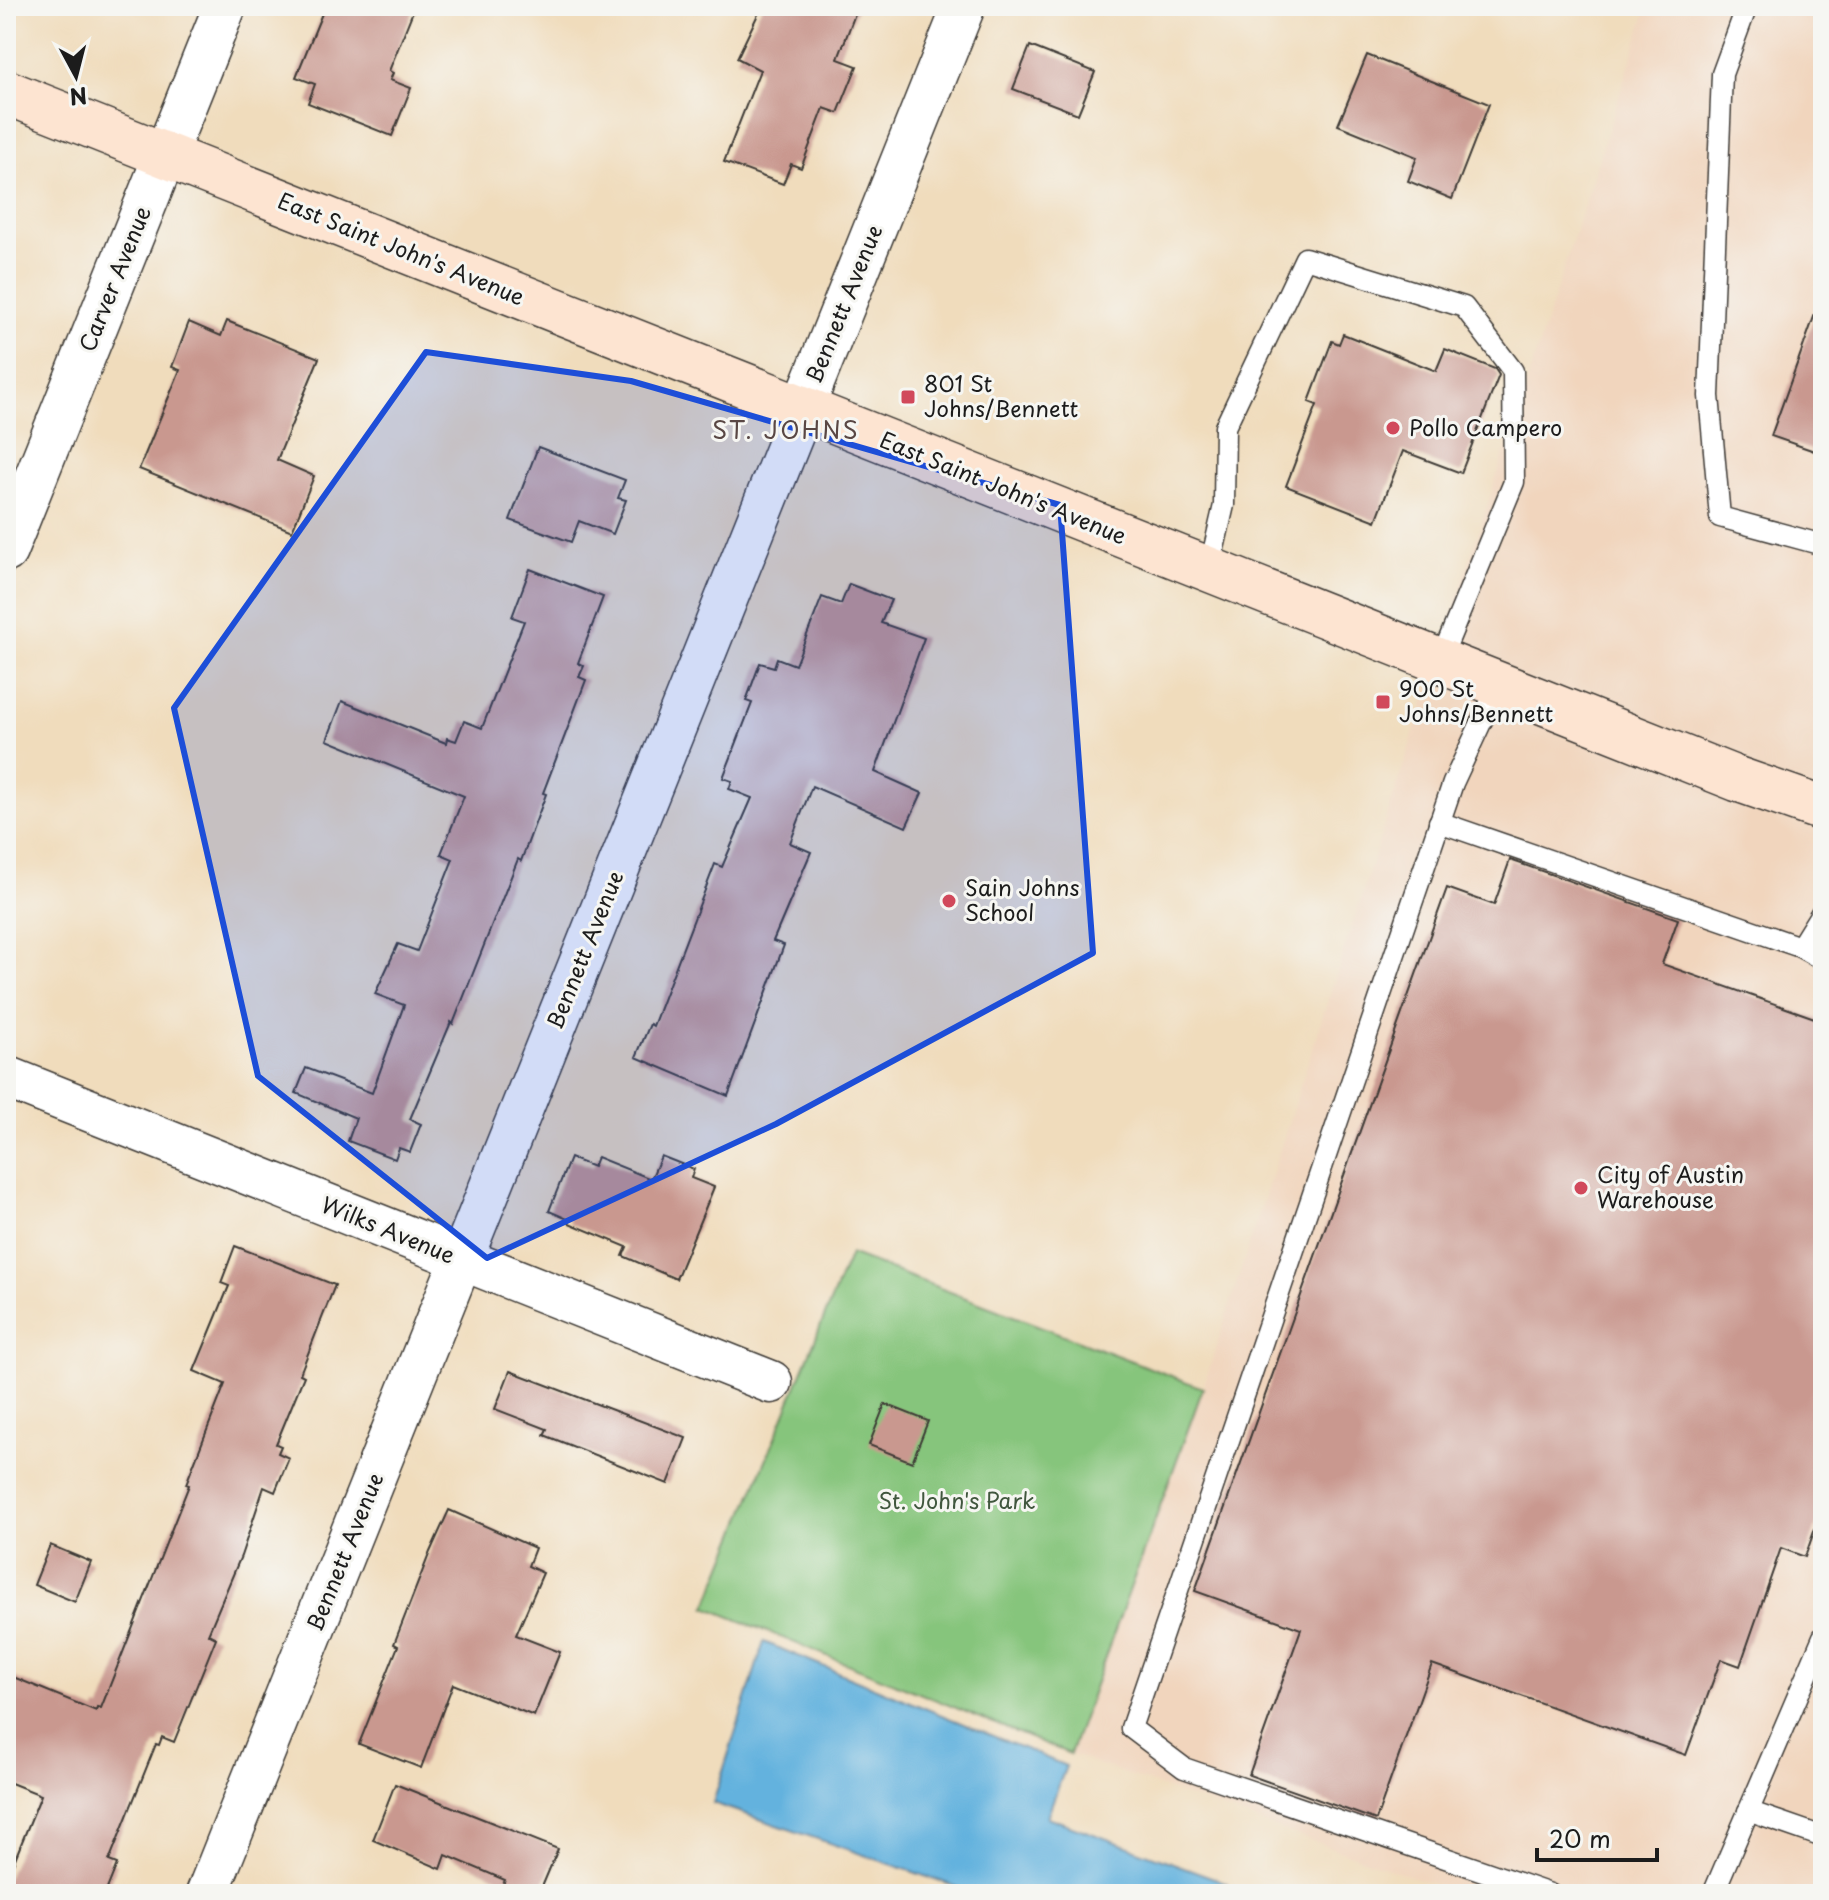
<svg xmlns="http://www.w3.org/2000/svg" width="1829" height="1900" viewBox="0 0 1829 1900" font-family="'Playpen Sans',sans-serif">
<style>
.built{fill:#f1d5bd}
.green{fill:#86c57c;stroke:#51704c;stroke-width:2}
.water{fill:#64b2de;stroke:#40677d;stroke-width:2}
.building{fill:#c9988f}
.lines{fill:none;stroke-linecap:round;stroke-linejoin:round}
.lane-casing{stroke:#3c3934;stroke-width:23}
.street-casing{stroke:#3c3934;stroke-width:45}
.secondary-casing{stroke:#3c3934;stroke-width:47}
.lane{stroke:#fff;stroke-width:20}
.street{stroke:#fff;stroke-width:42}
.secondary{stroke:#fde4d1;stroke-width:44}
.marked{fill:#1d4ed8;fill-opacity:0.2;stroke:#1d4ed8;stroke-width:6;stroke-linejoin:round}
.poi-dot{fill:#d1495b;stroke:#f6f6f2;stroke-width:3}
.labels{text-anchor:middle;stroke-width:6;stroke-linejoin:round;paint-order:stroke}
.street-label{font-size:22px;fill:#1c1c1c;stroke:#f6f6f2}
.poi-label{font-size:22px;fill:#1c1c1c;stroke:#f6f6f2;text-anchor:start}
.park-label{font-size:22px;fill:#41573e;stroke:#f6f6f2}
.neighbourhood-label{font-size:24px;letter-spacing:2px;fill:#594744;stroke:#f6f6f2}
</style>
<rect width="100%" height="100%" fill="#f6f6f2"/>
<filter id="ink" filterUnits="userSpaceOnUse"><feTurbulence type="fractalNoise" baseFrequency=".0125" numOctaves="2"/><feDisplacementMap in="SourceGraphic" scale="16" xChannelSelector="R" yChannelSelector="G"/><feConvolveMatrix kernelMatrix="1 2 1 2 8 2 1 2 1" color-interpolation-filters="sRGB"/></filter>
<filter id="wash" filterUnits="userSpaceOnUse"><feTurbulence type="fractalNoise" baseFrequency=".006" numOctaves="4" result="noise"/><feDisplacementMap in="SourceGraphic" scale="32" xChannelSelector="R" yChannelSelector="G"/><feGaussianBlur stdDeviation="1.8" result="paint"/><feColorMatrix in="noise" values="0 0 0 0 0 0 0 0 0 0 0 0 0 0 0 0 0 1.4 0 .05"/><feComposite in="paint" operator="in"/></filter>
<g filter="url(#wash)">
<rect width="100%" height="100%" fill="#f0dcbc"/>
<polygon class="built" points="1648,6 1823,6 1823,1894 1461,1894 1070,1754 1203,1388"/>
<polygon class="green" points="850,1254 1203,1388 1070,1754 706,1607"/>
<polygon class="water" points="764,1642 1066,1766 1047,1817 1228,1883 1224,1894 977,1894 713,1803"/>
<g id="blocks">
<g class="building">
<polygon points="325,6 415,6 389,71 393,73 390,80 411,88 392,136 308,103 315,84 296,77"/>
<polygon points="762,6 858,6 838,59 857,66 838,113 824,108 801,168 791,164 783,184 724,162 760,70 737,58"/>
<polygon points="1030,46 1095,72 1078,114 1013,89"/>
<polygon points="1367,55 1489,104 1452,199 1408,181 1417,157 1338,125"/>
<polygon points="1819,303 1823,304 1823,454 1771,436"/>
<polygon points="227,321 319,358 277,460 314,476 292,531 139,469 180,370 172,367 189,322 221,336"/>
<polygon points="1343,334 1436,371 1445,349 1495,369 1499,375 1461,473 1403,451 1376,521 1286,486 1317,405 1309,402 1332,341 1339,344"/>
<polygon points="538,447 625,480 618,498 626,500 613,534 579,521 571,542 510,520"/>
<polygon points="530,569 603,597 578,663 584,666 579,677 586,680 543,793 546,794 521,861 518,859 453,1024 451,1022 410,1119 421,1124 410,1152 399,1148 395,1159 348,1141 356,1118 296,1093 306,1068 372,1093 404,1005 375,994 398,944 417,951 453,859 441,854 464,796 327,740 342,701 446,743 447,738 456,741 464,721 482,728 524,621 512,617"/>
<polygon points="849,584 891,600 881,623 924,638 875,772 922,793 906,827 812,786 790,843 811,852 773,941 784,945 728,1096 636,1057 650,1024 653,1026 715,864 722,867 752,798 729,789 732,781 723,778 752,703 746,701 760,663 774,667 777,658 795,665 822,597 841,604"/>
<polygon points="1510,860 1678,919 1662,964 1823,1021 1823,1506 1805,1557 1781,1548 1740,1666 1721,1659 1686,1755 1432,1664 1376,1820 1249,1775 1301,1629 1195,1591 1447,888 1494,905"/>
<polygon points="661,1156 694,1169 691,1178 714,1187 676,1279 623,1256 627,1247 569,1223 570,1220 549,1211 570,1158 593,1167 597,1157 651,1179"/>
<polygon points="235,1246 335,1285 300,1374 304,1376 276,1444 281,1446 278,1453 289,1458 275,1492 264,1487 241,1556 208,1634 216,1638 174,1742 162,1737 159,1745 156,1744 109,1861 117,1864 105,1894 6,1894 6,1881 41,1795 6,1781 6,1674 96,1711 97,1707 101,1708 189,1485 186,1484 225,1384 194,1371 229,1286 221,1283"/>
<polygon points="510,1371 686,1438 668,1484 544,1435 547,1429 495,1409"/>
<polygon points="885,1404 928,1421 912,1462 869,1445"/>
<polygon points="449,1510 535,1548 528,1566 543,1573 516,1635 560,1652 534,1716 453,1684 421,1768 359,1744 398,1646 394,1644 430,1552"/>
<polygon points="50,1545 91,1562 75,1602 34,1585"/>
<polygon points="395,1784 558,1849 539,1894 499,1894 505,1880 446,1855 441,1869 373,1840"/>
</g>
</g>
</g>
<g filter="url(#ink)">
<use href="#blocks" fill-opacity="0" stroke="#3c3934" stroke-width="2"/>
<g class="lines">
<defs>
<g id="lane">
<polyline points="1747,6 1722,74 1709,396 1720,517 1823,545"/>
<polyline points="1209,570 1224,505 1225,427 1305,258 1464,307 1513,371 1514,482 1440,661"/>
<polyline points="1499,684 1453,783 1131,1728 1184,1768 1550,1894"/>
<polyline points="1439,822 1800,947"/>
<polyline points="1823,910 1800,947 1823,960"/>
<polyline points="1748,1811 1823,1837"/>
<polyline points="1713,1894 1823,1637"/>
</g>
<g id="street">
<polyline points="6,551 225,6"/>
<polyline points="6,1077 771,1382"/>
<polyline points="207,1894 964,6"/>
</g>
<polyline id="secondary" points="6,92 1737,779 1823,809"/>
</defs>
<use href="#lane" class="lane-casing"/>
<use href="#street" class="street-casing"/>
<use href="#secondary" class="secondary-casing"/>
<use href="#lane" class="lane"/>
<use href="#street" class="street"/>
<use href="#secondary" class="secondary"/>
</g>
</g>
<path class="marked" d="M426 352 631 381 1060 505 1093 953 776 1124 487 1258 258 1076 174 708Z"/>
<g class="poi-dot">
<rect x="900" y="389" width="16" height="16" rx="4"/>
<circle cx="1393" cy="428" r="8"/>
<rect x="1375" y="694" width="16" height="16" rx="4"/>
<circle cx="949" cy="901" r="8"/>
<circle cx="1581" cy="1188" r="8"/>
</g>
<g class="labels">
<g class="street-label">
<text transform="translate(401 249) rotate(22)" y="8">East Saint John's Avenue</text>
<text transform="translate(115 279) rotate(-68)" y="8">Carver Avenue</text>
<text transform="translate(844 304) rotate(-68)" y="8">Bennett Avenue</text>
<text transform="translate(1003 488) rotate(22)" y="8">East Saint John's Avenue</text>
<text transform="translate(585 950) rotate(-68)" y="8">Bennett Avenue</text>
<text transform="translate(388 1230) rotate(22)" y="8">Wilks Avenue</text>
<text transform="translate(345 1552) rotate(-68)" y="8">Bennett Avenue</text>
</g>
<g class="poi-label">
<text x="924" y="392">801 St<tspan x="924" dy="25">Johns/Bennett</tspan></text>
<text x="1409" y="436">Pollo Campero</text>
<text x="1399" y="697">900 St<tspan x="1399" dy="25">Johns/Bennett</tspan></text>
<text x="965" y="896">Sain Johns<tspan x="965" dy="25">School</tspan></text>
<text x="1597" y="1183">City of Austin<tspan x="1597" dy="25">Warehouse</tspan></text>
</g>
<g class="park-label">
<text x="957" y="1509">St. John's Park</text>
</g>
<g class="neighbourhood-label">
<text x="786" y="439">ST. JOHNS</text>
</g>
</g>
<rect width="1829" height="1900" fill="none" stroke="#f6f6f2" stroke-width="32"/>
<g transform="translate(76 76) rotate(173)" stroke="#f6f6f2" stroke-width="6" paint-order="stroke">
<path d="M0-6L14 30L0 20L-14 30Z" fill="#1c1c1c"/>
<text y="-12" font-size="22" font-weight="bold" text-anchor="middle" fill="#1c1c1c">N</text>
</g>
<path d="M1537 1848v12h120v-12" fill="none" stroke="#1c1c1c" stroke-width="4"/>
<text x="1549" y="1848" font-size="24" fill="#1c1c1c" stroke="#f6f6f2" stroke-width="6" paint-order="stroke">20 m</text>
</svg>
